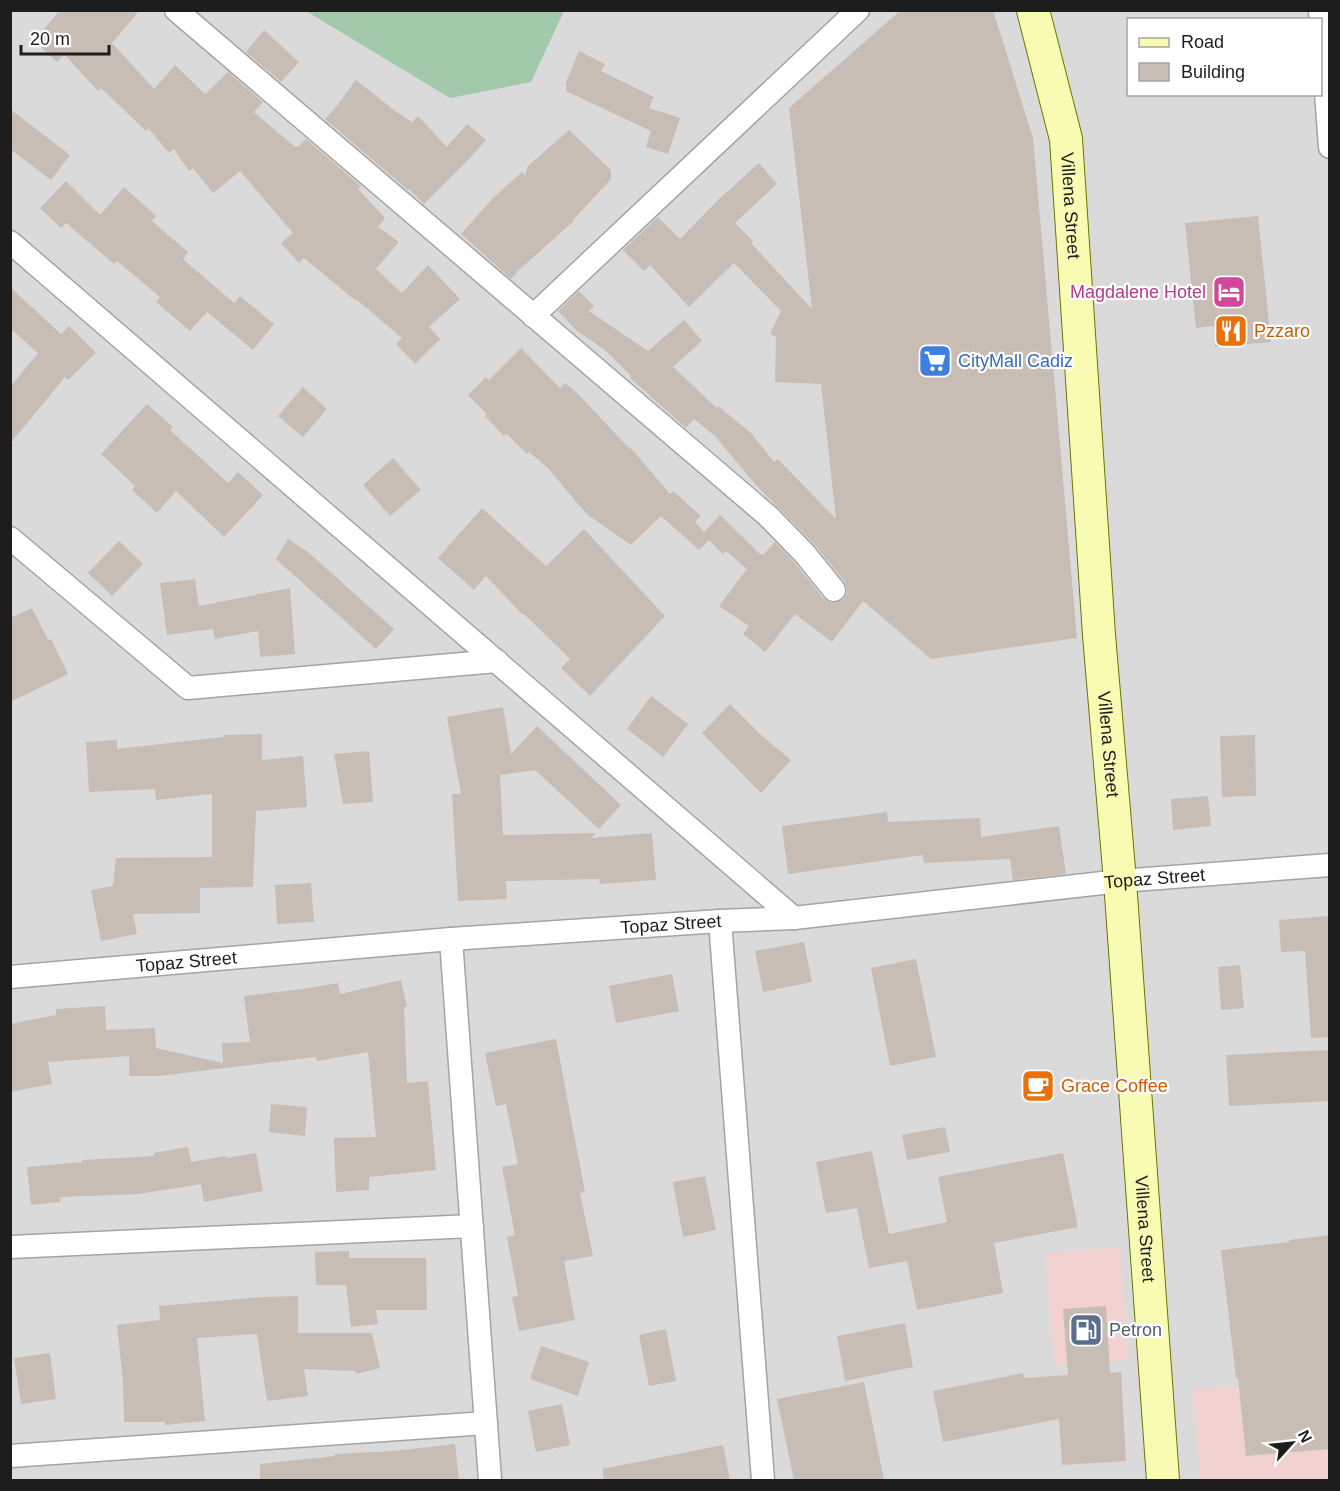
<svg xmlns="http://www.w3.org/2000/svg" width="1340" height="1491" viewBox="0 0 1340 1491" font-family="Helvetica,sans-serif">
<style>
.residential{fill:#dbdada;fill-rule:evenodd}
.commercial{fill:#f1d2d0}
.cemetery{fill:#a2c9a9}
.building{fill:#c7bdb5}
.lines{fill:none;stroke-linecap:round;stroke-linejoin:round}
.minor-casing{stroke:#a4a4a4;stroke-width:25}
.secondary-casing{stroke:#687800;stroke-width:34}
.minor{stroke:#fff;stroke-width:22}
.secondary{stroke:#f7fcb2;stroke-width:32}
.labels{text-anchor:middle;stroke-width:4.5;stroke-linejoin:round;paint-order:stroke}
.street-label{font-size:18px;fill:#1d1d1d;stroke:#fff}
.hotel-label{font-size:18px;fill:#b23c85;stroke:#fff;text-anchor:end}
.food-label{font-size:18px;fill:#c56008;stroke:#fff;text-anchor:start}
.shop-label{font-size:18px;fill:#366cbe;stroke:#fff;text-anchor:start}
.service-label{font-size:18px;fill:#4e5e75;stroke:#fff;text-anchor:start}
</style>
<rect width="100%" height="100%" fill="#efebe2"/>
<path class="residential" d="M11 11H1329V1480H11ZM1128 20H1320V94H1128Z"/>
<g class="commercial">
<polygon points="1120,1247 1129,1360 1054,1366 1045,1253"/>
<polygon points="1329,1380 1329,1480 1200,1480 1193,1389"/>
</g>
<polygon class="cemetery" points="306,11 564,10 564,11 531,82 450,98"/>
<g class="building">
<polygon points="60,10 140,10 112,43 154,89 175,65 205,94 228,72 263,102 254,112 295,147 296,146 298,147 306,139 361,186 358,189 385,218 378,227 399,242 376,269 402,293 428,265 460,299 429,327 440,339 415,364 396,344 402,338 357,300 356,301 304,258 299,263 281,243 293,233 240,171 213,193 193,168 189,171 174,149 169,153 148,128 146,131 101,88 98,91 64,54 57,62 34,41"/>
<polygon points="901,10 993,10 1033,138 1077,638 931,659 863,601 832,642 795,614 765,652 743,634 749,626 719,606 747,569 726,551 723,554 709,540 699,550 661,516 631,545 588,515 577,503 548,468 529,452 527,454 507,434 504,436 485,416 487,414 468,395 486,377 489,380 521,348 560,388 565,383 576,392 630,449 631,448 670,494 673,491 701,516 695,522 704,532 720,515 759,553 763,555 775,542 795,563 823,598 829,602 835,603 843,600 847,594 847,589 845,582 815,545 755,484 715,436 694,419 686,428 630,378 631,376 605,350 577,331 558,311 579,291 594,306 589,311 648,351 684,320 702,341 673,367 717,408 718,406 751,433 774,462 778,459 836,519 821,384 775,382 776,337 770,334 781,311 734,263 689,307 650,265 644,271 623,250 658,217 680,239 719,199 759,163 777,184 735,223 753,241 751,243 812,309 789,108"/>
<polygon points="264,30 299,62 281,82 246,52"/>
<polygon points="579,51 605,64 601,71 654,97 649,108 680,118 668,154 646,147 651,131 566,91 566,82"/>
<polygon points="356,80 395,111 412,122 418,116 447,147 467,124 486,140 469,159 424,204 409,189 408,190 325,119 336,107"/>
<polygon points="10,109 70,155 51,180 10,149"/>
<polygon points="569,130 611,170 611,179 573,220 574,221 519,270 511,279 461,234 493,198 522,172 525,175 528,166"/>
<polygon points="66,181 100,215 124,187 156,216 152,221 188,252 183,259 234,303 240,296 274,324 253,350 207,312 190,331 156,302 160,297 117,261 114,264 66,223 61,228 40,208"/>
<polygon points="1258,216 1271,342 1215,347 1214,326 1196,328 1185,223"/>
<polygon points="10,287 61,334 69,326 96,353 68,380 65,377 10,444 10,387 38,353 10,328"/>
<polygon points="303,387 327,409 303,437 278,416"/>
<polygon points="147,404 173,427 170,430 228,483 238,472 263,495 224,537 176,491 157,513 132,490 135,486 101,454"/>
<polygon points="393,458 421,490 390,516 363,485"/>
<polygon points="482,508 546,566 584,529 665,616 590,696 561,668 570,659 524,614 523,615 486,576 474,590 438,558"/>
<polygon points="288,539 308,552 394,629 376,649 276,559"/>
<polygon points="119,541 143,564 112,596 88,573"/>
<polygon points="195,579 199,606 290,588 295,654 260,657 258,631 215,639 213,629 167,635 160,583"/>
<polygon points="32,608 48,640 51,639 68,674 10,702 10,618"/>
<polygon points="651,696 688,724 663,757 627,729"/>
<polygon points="730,704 762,736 791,760 761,793 702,733"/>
<polygon points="503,707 511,754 537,726 621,805 599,829 535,770 500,775 503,835 596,833 591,838 652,833 656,880 600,884 599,879 506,881 507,899 458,901 452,794 461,794 447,717"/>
<polygon points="262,734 262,760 303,756 307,807 256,811 253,887 200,888 200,913 133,914 137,934 101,941 91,890 113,886 116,858 212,857 212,794 156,800 155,789 89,792 86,742 117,740 117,749 223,737 223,735"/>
<polygon points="1255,735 1256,796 1222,797 1220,736"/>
<polygon points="369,751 373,802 343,804 334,754"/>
<polygon points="1208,796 1211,826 1173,830 1171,799"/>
<polygon points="887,812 888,822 980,818 981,837 1059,826 1066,874 1013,880 1010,859 924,863 923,855 788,874 782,826"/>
<polygon points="311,883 314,922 277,924 275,885"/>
<polygon points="1329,916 1329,1037 1311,1038 1305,951 1281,952 1279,920"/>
<polygon points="804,942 812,982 763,992 755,951"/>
<polygon points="916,959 936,1057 890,1066 871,968"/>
<polygon points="1240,965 1244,1008 1221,1010 1218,967"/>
<polygon points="672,974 679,1011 616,1023 609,986"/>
<polygon points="401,980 407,1007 404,1007 407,1083 428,1081 436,1170 369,1177 369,1190 336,1192 334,1138 376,1137 368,1052 317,1061 316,1057 159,1076 129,1076 129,1056 48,1062 52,1084 10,1092 10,1024 56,1015 56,1009 105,1006 106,1030 155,1028 156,1048 223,1063 222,1043 250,1042 244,996 303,989 338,983 340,994"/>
<polygon points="556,1039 585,1192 580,1193 593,1256 564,1261 575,1320 519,1331 512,1297 518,1296 507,1237 515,1235 502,1167 518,1164 506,1104 496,1106 485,1053"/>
<polygon points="1329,1050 1329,1101 1229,1106 1226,1055"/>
<polygon points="271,1104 307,1107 305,1136 269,1132"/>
<polygon points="945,1127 950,1152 907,1160 902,1135"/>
<polygon points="188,1147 191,1162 226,1156 227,1158 256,1153 263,1191 204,1202 201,1184 139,1194 60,1197 61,1202 31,1205 27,1167 82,1162 82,1160 154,1156 154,1153"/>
<polygon points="872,1151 889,1234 947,1222 938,1177 1063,1153 1078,1227 994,1243 1003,1293 917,1310 907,1261 869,1268 857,1208 826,1213 816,1162"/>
<polygon points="705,1176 716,1230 683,1237 673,1182"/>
<polygon points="1329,1235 1329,1449 1246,1456 1238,1378 1236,1378 1221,1250 1289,1242 1289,1240"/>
<polygon points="349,1251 349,1258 426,1258 427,1310 376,1310 378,1324 351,1327 346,1285 316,1285 315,1252"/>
<polygon points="298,1296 298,1333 372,1333 380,1368 356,1374 355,1371 304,1369 308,1396 267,1401 257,1334 197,1338 205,1421 165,1425 165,1422 124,1422 123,1380 117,1325 160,1320 159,1306 263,1297"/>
<polygon points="1106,1306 1110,1373 1121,1372 1126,1461 1062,1465 1059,1419 943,1442 933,1391 1023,1373 1024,1378 1068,1375 1063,1309"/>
<polygon points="905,1323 913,1367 845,1381 837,1336"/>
<polygon points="666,1329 676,1381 649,1386 639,1335"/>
<polygon points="541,1346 589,1362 578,1396 530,1379"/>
<polygon points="50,1353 56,1399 21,1404 14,1358"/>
<polygon points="864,1382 884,1480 794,1480 777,1399"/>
<polygon points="562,1404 570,1445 536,1452 528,1411"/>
<polygon points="455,1444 459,1480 260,1480 260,1464 335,1456 335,1454 395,1451"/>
<polygon points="723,1445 730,1480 604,1480 602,1469"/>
</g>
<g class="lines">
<defs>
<g id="minor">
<polyline points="176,10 768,516 805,554 834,590"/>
<polyline points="1320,10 1330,147"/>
<polyline points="10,242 794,918"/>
<polyline points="533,316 858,10"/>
<polyline points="10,538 188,688 497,661"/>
<polyline points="720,921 763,1480"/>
<polyline points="451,939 490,1480"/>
<path id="s1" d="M10 977 451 939 720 921 794 918 1120 881 1330 865"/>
<polyline points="10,1247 472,1226"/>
<polyline points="10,1456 486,1423"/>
</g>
<g id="secondary">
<path id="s2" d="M1033 10 1066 139 1099 635 1120 881 1163 1480"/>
</g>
</defs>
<use href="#minor" class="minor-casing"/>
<use href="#secondary" class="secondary-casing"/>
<use href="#minor" class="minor"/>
<use href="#secondary" class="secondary"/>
</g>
<defs>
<symbol id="hotel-square" viewBox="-11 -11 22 22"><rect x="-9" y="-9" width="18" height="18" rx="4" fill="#d1479c" stroke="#fff"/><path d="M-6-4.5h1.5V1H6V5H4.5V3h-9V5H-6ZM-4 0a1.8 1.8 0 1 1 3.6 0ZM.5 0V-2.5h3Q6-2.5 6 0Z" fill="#fff"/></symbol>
<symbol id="restaurant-square" viewBox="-11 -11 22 22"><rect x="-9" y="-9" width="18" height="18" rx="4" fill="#e8710a" stroke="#fff"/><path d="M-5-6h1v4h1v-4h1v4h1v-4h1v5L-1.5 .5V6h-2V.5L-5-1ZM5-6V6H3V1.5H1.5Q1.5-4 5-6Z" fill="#fff"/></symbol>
<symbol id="supermarket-square" viewBox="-11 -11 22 22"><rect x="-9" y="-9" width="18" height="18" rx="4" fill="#3f7fe0" stroke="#fff"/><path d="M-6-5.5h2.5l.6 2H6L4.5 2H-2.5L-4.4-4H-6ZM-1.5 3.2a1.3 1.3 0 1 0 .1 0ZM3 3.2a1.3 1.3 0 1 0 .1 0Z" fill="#fff"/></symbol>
<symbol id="cafe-square" viewBox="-11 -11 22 22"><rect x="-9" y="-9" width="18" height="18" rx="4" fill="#e8710a" stroke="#fff"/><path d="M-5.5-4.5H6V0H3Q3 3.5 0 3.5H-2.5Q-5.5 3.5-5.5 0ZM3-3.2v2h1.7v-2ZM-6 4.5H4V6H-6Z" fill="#fff"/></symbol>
<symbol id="fuel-square" viewBox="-11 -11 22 22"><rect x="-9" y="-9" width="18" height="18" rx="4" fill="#5c6f8a" stroke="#fff"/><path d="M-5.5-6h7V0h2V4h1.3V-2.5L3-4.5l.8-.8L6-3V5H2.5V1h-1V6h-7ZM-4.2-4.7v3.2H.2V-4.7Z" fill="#fff"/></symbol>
</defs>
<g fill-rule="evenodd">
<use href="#hotel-square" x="1210" y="273" width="38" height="38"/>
<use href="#restaurant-square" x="1212" y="312" width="38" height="38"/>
<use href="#supermarket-square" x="916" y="342" width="38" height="38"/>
<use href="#cafe-square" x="1019" y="1067" width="38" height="38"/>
<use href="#fuel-square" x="1067" y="1311" width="38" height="38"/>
</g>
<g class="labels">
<g class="street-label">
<text dy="6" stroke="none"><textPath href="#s2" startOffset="200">Villena Street</textPath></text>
<text dy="6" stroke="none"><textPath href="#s2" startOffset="740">Villena Street</textPath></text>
<text dy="6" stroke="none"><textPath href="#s1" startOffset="1149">Topaz Street</textPath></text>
<text dy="6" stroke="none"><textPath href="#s1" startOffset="663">Topaz Street</textPath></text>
<text dy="6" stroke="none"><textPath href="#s1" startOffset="177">Topaz Street</textPath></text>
<text dy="6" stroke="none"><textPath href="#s2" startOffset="1226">Villena Street</textPath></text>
</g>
<g class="hotel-label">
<text x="1206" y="298">Magdalene Hotel</text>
</g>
<g class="food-label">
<text x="1254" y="337">Pzzaro</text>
<text x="1061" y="1092">Grace Coffee</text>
</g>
<g class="shop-label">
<text x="958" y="367">CityMall Cadiz</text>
</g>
<g class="service-label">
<text x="1109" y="1336">Petron</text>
</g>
</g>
<rect width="1340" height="1491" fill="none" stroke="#1d1d1d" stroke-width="24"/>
<rect x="1127" y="18" width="195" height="78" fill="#ffffff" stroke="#a5a5a5" stroke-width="1.5"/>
<rect x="1139" y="38" width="30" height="9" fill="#f7fcb2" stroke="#a5a5a5" stroke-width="1.5"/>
<text x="1181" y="48" font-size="18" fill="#1d1d1d">Road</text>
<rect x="1139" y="63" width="30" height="18" fill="#c7bdb5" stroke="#a5a5a5" stroke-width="1.5"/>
<text x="1181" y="78" font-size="18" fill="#1d1d1d">Building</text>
<g transform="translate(1292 1443) rotate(63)" stroke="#ffffff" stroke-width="4.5" paint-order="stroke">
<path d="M0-4.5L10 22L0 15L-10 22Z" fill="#1d1d1d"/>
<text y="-9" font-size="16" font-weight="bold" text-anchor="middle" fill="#1d1d1d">N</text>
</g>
<path d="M21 45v9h88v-9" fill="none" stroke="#1d1d1d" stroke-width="3"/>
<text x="30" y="45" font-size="18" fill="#1d1d1d" stroke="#ffffff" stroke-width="4.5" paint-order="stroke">20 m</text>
</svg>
